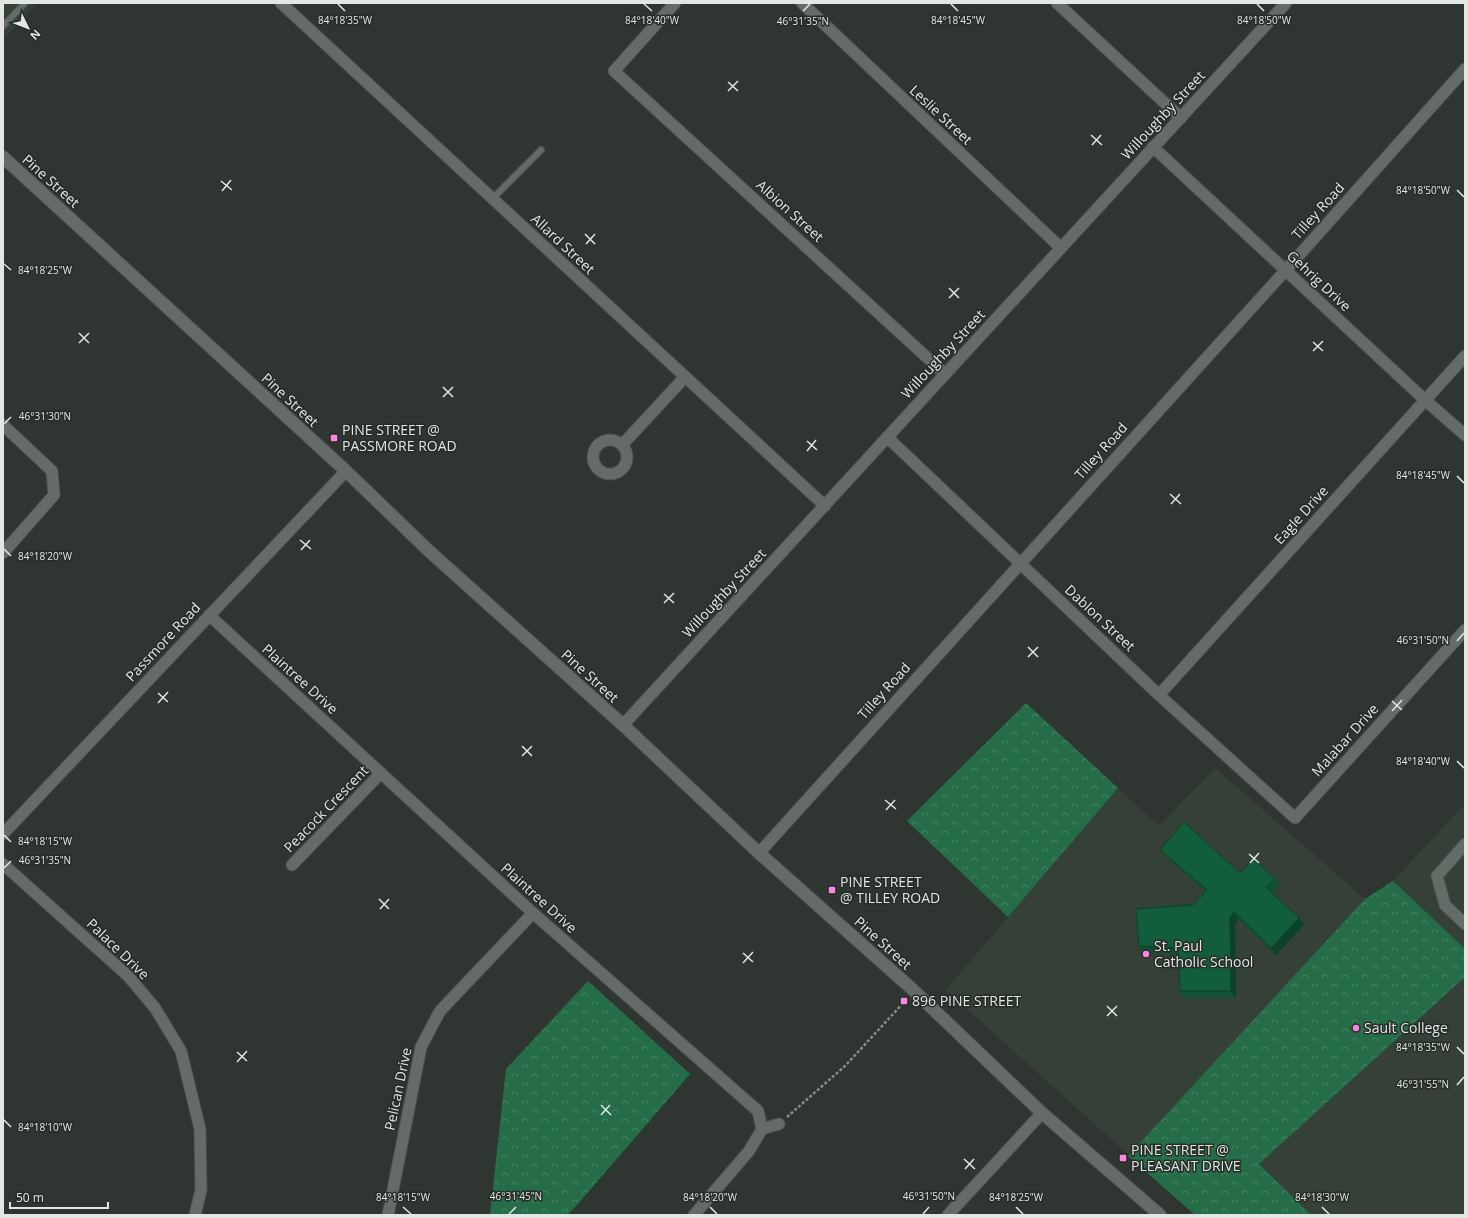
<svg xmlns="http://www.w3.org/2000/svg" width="1468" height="1218" viewBox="0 0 1468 1218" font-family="'Open Sans',sans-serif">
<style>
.built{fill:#354038}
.forest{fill:url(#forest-crowns)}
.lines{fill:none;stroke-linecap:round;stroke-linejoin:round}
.lane-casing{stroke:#4c524f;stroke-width:8}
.street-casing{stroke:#4c524f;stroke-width:13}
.secondary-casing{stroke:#4c524f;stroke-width:14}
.path{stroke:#868b88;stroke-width:2.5;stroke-dasharray:3 2;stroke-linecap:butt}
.lane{stroke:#646c67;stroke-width:5.5}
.street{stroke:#646c67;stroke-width:11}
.secondary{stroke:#646c67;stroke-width:12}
.wall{fill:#0f5132}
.shaded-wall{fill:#0d4229}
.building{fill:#125e3a;stroke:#0d4229}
.ticks{fill:none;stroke:#e3e7e4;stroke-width:1.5}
.poi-dot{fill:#fe86e0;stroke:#262c28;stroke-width:1.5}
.labels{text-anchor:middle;stroke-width:3;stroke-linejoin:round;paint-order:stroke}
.street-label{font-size:14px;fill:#e3e7e4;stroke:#262c28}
.poi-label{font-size:14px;fill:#e3e7e4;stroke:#262c28;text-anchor:start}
.ticks-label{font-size:10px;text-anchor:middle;fill:#e3e7e4;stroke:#262c28;stroke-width:3;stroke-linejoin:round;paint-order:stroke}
</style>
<defs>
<pattern id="forest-crowns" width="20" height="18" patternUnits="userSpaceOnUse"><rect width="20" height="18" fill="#256d48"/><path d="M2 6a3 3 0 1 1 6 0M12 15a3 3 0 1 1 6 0" fill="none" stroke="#448262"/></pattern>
</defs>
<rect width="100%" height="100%" fill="#2f3632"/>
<g class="built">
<polygon points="3,3 37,3 3,40"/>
<polygon points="1215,768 1365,899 1393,881 1465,804 1465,1215 1195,1215 946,990 1118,788 1159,826"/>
</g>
<g class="forest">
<polygon points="1026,703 1118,788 1008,917 907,821"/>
<polygon points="1393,881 1465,949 1465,977 1259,1164 1311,1215 1195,1215 1128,1156 1365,899"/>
<polygon points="588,981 690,1074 577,1205 567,1215 490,1215 506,1069"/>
</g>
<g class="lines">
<defs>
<g id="lane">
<polyline points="3,26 25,3"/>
<polyline points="492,199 541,150"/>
</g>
<g id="street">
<polyline points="281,3 825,506"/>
<polyline points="675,3 614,71 945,374"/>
<polyline points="802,3 1061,248"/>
<polyline points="1057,3 1181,118"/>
<polyline points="1153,147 1425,400 1465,435"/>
<polyline points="3,425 52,471 54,495 3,553"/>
<polyline points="887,437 1159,695 1295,818 1465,630"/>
<circle cx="610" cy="457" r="17"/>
<polyline points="622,445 685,377"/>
<polyline points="209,615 533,913 758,1111 762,1129 749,1151 694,1215"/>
<polyline points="1159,695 1465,356"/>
<polyline points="623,725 1286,3"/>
<polyline points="3,834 346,471"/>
<polyline points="1465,844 1437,876 1445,905 1465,924"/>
<polyline points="759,853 1285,271 1465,69"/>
<polyline points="3,864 128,976 155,1008 181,1051 200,1129 201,1190 195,1215"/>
<polyline points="292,865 381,773"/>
<polyline points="762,1129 779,1124"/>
<polyline points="388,1215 421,1047 440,1011 533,913"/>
<polyline points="948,1215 1042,1113"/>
</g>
<polyline id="secondary" points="3,157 346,471 429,551 623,725 759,853 911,988 1042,1113 1160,1215"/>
</defs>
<use href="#lane" class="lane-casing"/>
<use href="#street" class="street-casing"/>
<use href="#secondary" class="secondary-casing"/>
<polyline class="path" points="787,1117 845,1066 907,999"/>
<use href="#lane" class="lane"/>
<use href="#street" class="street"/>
<use href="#secondary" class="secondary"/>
</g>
<polygon class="wall" points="1160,850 1240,873 1275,878 1280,885 1272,893 1304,925 1276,955 1238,919 1235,924 1236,998 1184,998 1180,991 1178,954 1143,953 1139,946 1193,905 1205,891 1165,856"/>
<g class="shaded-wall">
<polygon points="1234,912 1238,919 1235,924 1236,998 1231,991 1230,917"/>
<polygon points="1299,918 1304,925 1276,955 1271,948"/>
</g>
<polygon class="building" points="1184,822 1240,873 1253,859 1275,878 1266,887 1299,918 1271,948 1234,912 1230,917 1231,991 1180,991 1178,948 1139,946 1136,909 1193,905 1207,890 1160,850"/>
<path class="ticks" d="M338 4 345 11M644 4 652 11M951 4 958 11M1257 4 1264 11M803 11 810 4M728 82 738 91M728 91 738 81M1091 135 1102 145M1092 145 1101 135M221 181 232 190M1457 190 1464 197M222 191 231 180M585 234 595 244M586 244 595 234M4 264 11 270M949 288 959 298M949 298 959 288M79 333 89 343M1313 342 1323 351M79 343 89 333M1313 351 1323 341M443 387 453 397M443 397 453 387M4 424 11 417M807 441 817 450M807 451 816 440M1457 476 1464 483M1170 494 1181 504M1171 504 1180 494M300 540 311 549M4 549 11 556M301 550 310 540M664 594 674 603M664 603 674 593M1457 641 1464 633M1028 647 1038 657M1028 657 1038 647M158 693 168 702M1392 701 1402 710M158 703 168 692M1392 711 1402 700M522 746 532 756M522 756 532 746M1457 761 1464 768M885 800 896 809M886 810 895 800M4 835 11 842M1249 854 1259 863M1250 863 1259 853M4 868 11 861M379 899 389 909M380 909 389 899M743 953 753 962M743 963 753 952M1107 1006 1117 1016M1107 1016 1117 1006M1457 1047 1464 1054M237 1052 247 1061M237 1062 247 1051M1457 1085 1464 1077M601 1105 611 1115M601 1115 610 1105M4 1120 11 1127M964 1159 975 1169M965 1169 974 1159M403 1207 411 1214M710 1207 717 1214M1016 1207 1023 1214M1322 1207 1329 1214M509 1214 516 1207M923 1214 929 1207"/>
<g class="poi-dot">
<rect x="330" y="434" width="8" height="8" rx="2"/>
<rect x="828" y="886" width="8" height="8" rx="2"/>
<circle cx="1146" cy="954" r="4"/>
<rect x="900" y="997" width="8" height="8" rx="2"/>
<circle cx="1356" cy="1028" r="4"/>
<rect x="1119" y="1154" width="8" height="8" rx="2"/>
</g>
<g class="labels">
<g class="street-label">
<text transform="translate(941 115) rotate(43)" y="5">Leslie Street</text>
<text transform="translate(1163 115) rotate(-47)" y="5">Willoughby Street</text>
<text transform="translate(51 181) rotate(42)" y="5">Pine Street</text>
<text transform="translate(790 211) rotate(42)" y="5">Albion Street</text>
<text transform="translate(1318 211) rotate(-48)" y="5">Tilley Road</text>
<text transform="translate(563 244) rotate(43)" y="5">Allard Street</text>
<text transform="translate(1319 281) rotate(43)" y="5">Gehrig Drive</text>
<text transform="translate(943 354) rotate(-47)" y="5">Willoughby Street</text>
<text transform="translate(290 400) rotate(43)" y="5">Pine Street</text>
<text transform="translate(1101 451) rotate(-48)" y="5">Tilley Road</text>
<text transform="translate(1301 515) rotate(-48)" y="5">Eagle Drive</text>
<text transform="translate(724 593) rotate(-47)" y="5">Willoughby Street</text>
<text transform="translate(1100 618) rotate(43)" y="5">Dablon Street</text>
<text transform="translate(163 642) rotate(-47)" y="5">Passmore Road</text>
<text transform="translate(590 676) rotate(42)" y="5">Pine Street</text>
<text transform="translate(300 679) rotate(42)" y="5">Plaintree Drive</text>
<text transform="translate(884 691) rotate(-48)" y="5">Tilley Road</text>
<text transform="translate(1345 740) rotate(-48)" y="5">Malabar Drive</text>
<text transform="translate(326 809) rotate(-46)" y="5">Peacock Crescent</text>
<text transform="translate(539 898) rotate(42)" y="5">Plaintree Drive</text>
<text transform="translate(883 943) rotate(42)" y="5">Pine Street</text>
<text transform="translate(118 949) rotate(44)" y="5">Palace Drive</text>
<text transform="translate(398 1089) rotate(-78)" y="5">Pelican Drive</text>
</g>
<g class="poi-label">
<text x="342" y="435">PINE STREET @<tspan x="342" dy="16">PASSMORE ROAD</tspan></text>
<text x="840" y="887">PINE STREET<tspan x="840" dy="16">@ TILLEY ROAD</tspan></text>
<text x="1154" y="951">St. Paul<tspan x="1154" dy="16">Catholic School</tspan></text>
<text x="912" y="1006">896 PINE STREET</text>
<text x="1364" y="1033">Sault College</text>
<text x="1131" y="1155">PINE STREET @<tspan x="1131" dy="16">PLEASANT DRIVE</tspan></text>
</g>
</g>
<g class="ticks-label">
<text x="652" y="24">84°18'40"W</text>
<text x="958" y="24">84°18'45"W</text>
<text x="345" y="24">84°18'35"W</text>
<text x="1264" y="24">84°18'50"W</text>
<text x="803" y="25">46°31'35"N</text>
<text x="1423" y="194">84°18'50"W</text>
<text x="45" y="274">84°18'25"W</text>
<text x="45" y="420">46°31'30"N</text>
<text x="1423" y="479">84°18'45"W</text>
<text x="45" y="560">84°18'20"W</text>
<text x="1423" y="644">46°31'50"N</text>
<text x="1423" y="765">84°18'40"W</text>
<text x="45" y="845">84°18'15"W</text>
<text x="45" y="864">46°31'35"N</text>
<text x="1423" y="1051">84°18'35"W</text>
<text x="1423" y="1088">46°31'55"N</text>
<text x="45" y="1131">84°18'10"W</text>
<text x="516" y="1200">46°31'45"N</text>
<text x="929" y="1200">46°31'50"N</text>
<text x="403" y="1201">84°18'15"W</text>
<text x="710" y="1201">84°18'20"W</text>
<text x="1016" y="1201">84°18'25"W</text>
<text x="1322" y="1201">84°18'30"W</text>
</g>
<rect width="1468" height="1218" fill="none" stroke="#e3e7e4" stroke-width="8"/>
<g transform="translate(28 28) rotate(133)" stroke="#262c28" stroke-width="3" paint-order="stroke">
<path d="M0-3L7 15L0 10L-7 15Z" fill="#e3e7e4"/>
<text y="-6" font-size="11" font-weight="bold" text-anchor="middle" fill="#e3e7e4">N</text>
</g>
<path d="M10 1202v6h98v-6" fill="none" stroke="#e3e7e4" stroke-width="2"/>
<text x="16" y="1202" font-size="12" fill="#e3e7e4" stroke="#262c28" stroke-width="3" paint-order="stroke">50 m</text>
</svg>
